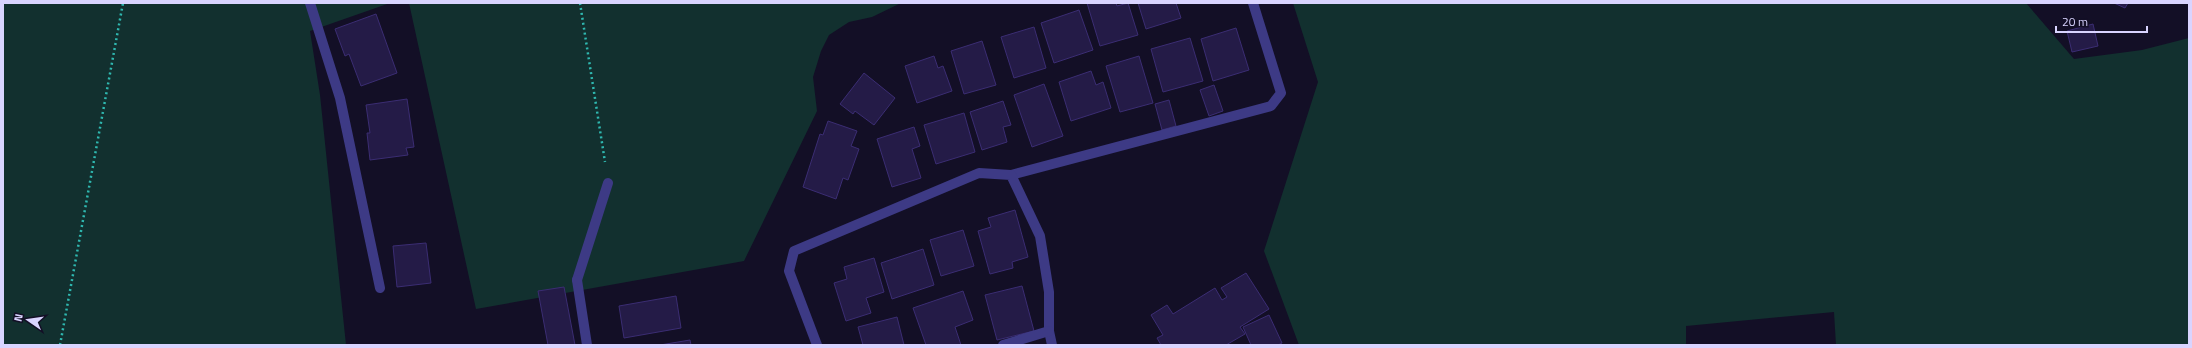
<svg xmlns="http://www.w3.org/2000/svg" width="2192" height="348" viewBox="0 0 2192 348" font-family="'Titillium Web',sans-serif">
<style>
.green{fill:#12302f}
.building{fill:#241b47;stroke:#3b2d73}
.lines{fill:none;stroke-linecap:round;stroke-linejoin:round}
.path{stroke:#2fb8b0;stroke-width:2.5;stroke-dasharray:2 3;stroke-linecap:butt}
.service{stroke:#3d3a85;stroke-width:10}
.minor{stroke:#3d3a85;stroke-width:10}
</style>
<rect width="100%" height="100%" fill="#130f26"/>
<g class="green">
<polygon points="3,3 390,3 310,31 320,95 346,345 3,345"/>
<polygon points="409,3 901,3 872,17 849,22 829,35 821,51 813,77 817,111 744,261 476,309"/>
<polygon points="1293,3 2026,3 2074,59 2142,50 2189,38 2189,345 1836,345 1834,312 1686,326 1686,345 1299,345 1264,251 1318,82"/>
</g>
<g class="building">
<polygon points="1087,3 1116,3 1117,6 1128,3 1138,35 1100,46"/>
<polygon points="1138,3 1176,3 1181,18 1146,29"/>
<polygon points="2114,3 2128,3 2125,8"/>
<polygon points="1079,10 1093,50 1054,63 1041,23"/>
<polygon points="376,14 397,73 361,86 349,54 345,56 335,29"/>
<polygon points="2093,24 2098,46 2072,52 2067,31"/>
<polygon points="1034,27 1046,68 1014,78 1001,37"/>
<polygon points="1236,28 1249,70 1213,81 1201,39"/>
<polygon points="1190,38 1203,81 1163,92 1151,49"/>
<polygon points="982,41 996,85 964,94 951,51"/>
<polygon points="934,56 938,68 943,66 952,91 917,103 905,66"/>
<polygon points="1139,56 1153,103 1120,112 1106,66"/>
<polygon points="1091,71 1096,85 1103,82 1111,108 1071,121 1059,82"/>
<polygon points="864,73 895,98 874,125 855,111 853,114 840,104"/>
<polygon points="1044,84 1063,136 1032,147 1014,95"/>
<polygon points="1214,85 1223,111 1209,116 1200,90"/>
<polygon points="407,99 414,147 406,148 408,155 370,160 367,133 370,133 366,105"/>
<polygon points="1169,100 1176,126 1162,130 1155,104"/>
<polygon points="1003,101 1011,125 1003,127 1007,142 982,150 970,112"/>
<polygon points="964,113 975,152 936,164 924,125"/>
<polygon points="828,121 857,131 851,146 859,149 848,180 843,178 836,199 803,187 820,134 823,135"/>
<polygon points="914,127 920,146 912,149 921,178 892,187 877,139"/>
<polygon points="1015,210 1028,257 1012,262 1013,268 990,274 978,231 991,227 988,218"/>
<polygon points="963,230 974,266 941,276 930,240"/>
<polygon points="426,243 431,283 397,287 393,246"/>
<polygon points="923,249 934,285 892,299 881,263"/>
<polygon points="874,258 884,292 866,298 871,313 846,321 834,283 847,279 844,267"/>
<polygon points="1246,273 1269,309 1240,327 1245,334 1226,345 1161,345 1157,338 1163,335 1151,315 1167,305 1173,314 1215,288 1222,300 1227,297 1221,288"/>
<polygon points="1022,286 1034,331 997,340 985,295"/>
<polygon points="564,287 575,345 548,345 538,291"/>
<polygon points="963,291 973,320 955,327 961,345 926,345 913,308"/>
<polygon points="676,296 681,328 624,338 619,306"/>
<polygon points="1269,315 1282,343 1278,345 1251,345 1243,327"/>
<polygon points="897,317 904,345 863,345 858,327"/>
<polygon points="690,340 691,345 660,345"/>
</g>
<g class="lines">
<g class="path">
<polyline points="580,3 605,162"/>
<polyline points="60,345 123,3"/>
</g>
<g class="service">
<polyline points="310,3 340,98 380,288"/>
<polyline points="577,280 608,183"/>
</g>
<g class="minor">
<polyline points="1011,175 1271,106 1281,93 1253,3"/>
<polyline points="577,280 587,345"/>
<polyline points="817,345 789,271 794,251 979,173 1011,175 1040,236 1049,292 1049,331 1052,345"/>
<polyline points="1003,345 1049,331"/>
</g>
</g>
<rect width="2192" height="348" fill="none" stroke="#d9d4ff" stroke-width="8"/>
<g transform="translate(28 320) rotate(283)" stroke="#130f26" stroke-width="3" paint-order="stroke">
<path d="M0-3L7 15L0 10L-7 15Z" fill="#d9d4ff"/>
<text y="-6" font-size="11" font-weight="bold" text-anchor="middle" fill="#d9d4ff">N</text>
</g>
<path d="M2056 26v6h91v-6" fill="none" stroke="#d9d4ff" stroke-width="2"/>
<text x="2062" y="26" font-size="12" fill="#d9d4ff" stroke="#130f26" stroke-width="3" paint-order="stroke">20 m</text>
</svg>
